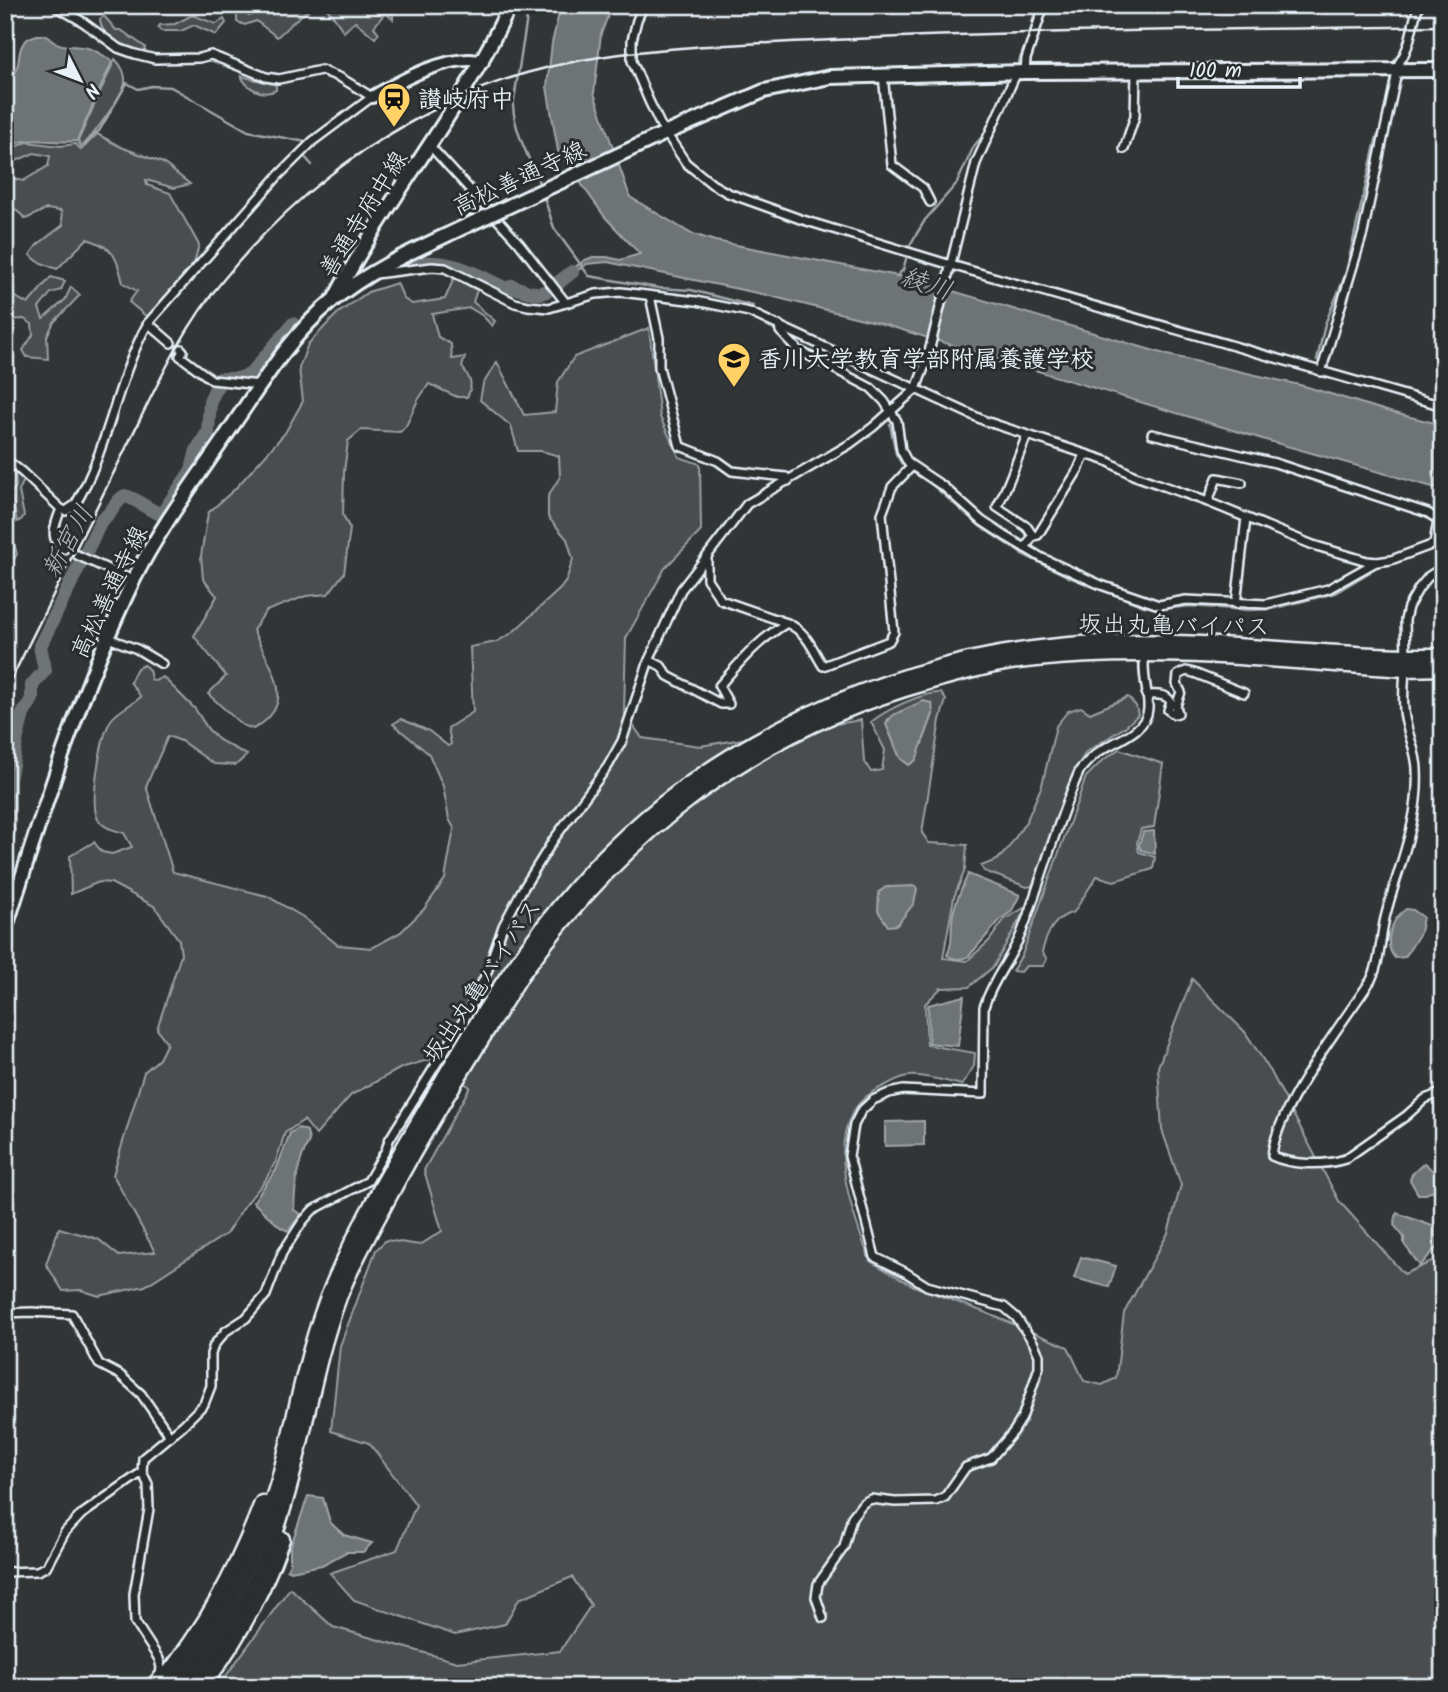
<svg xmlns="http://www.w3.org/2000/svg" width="1448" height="1692" viewBox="0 0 1448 1692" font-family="Kalam,'Klee One',sans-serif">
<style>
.green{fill:#494d4f;stroke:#989fa4;stroke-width:2;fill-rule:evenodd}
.water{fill:#6e7376;stroke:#9fa5aa;stroke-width:2}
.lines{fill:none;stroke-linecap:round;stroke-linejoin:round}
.stream{stroke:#9fa5aa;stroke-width:2.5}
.river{stroke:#6e7376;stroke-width:14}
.street-casing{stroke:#e8f1f8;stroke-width:12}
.secondary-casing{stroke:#e8f1f8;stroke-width:16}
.primary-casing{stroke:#e8f1f8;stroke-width:18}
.highway-casing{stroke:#e8f1f8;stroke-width:19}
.street{stroke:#2a2d2e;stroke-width:7}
.secondary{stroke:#2a2d2e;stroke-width:10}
.primary{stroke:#2a2d2e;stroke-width:12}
.highway{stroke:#2a2d2e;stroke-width:14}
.rail{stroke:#e8f1f8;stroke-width:2.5}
.primary-bridge-casing{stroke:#e8f1f8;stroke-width:18;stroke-linecap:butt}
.primary-bridge{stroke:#2a2d2e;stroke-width:12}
.labels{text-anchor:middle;stroke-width:6;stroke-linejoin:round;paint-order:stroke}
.poi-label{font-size:24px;font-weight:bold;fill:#e8f1f8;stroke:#2a2d2e;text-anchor:start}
.street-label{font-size:24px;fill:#e8f1f8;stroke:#2a2d2e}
.water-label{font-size:26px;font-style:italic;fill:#b1b8be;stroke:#2a2d2e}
</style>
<rect width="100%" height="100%" fill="#323536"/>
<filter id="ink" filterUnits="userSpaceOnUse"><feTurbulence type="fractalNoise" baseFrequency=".0143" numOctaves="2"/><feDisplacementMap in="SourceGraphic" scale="14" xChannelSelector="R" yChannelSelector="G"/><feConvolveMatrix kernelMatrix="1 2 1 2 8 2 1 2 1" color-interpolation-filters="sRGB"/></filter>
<g filter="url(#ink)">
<g class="green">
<polygon points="235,5 249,16 259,12 264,5 316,5 299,17 277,37 256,21 245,25 237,22 237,16 233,11 227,13"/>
<polygon points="322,5 393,5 393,19 385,13 374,27 379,33 375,38 355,21 344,32 331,13"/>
<polygon points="192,15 216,24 224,19 226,23 216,35 194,25 181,31 161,31 158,28 160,25 175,24"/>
<path d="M104 16 116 30H121L145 47 144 53C128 48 101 39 100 19Z"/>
<path d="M115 59C121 65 126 74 125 83 123 96 91 138 81 147L78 141Z"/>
<path d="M241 76 276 85V90C263 97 247 89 241 76Z"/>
<path d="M97 134 121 147 163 163 190 184 174 188 146 180 147 185 170 193 199 245 194 264 147 317 129 302 137 291 123 283C117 257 114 247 87 239L57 269 39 262 30 255 37 245 63 225 61 211 46 209 26 219 5 200V176L23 181 48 166 50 156 34 153 7 165 5 171V151L27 142 60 146 76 144 81 150Z"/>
<polygon points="51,277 65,281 61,290 51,293 39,308 43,319 65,300 71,287 80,295 54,322 47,336 48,359 27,357 23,350 33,335 32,324 24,319 5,320 5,291 28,304"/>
<path d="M454 278 477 290 473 302 495 321 492 326 483 316 470 308 432 314 438 337 451 344 452 359 465 357 462 367C470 377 474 385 467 397H457L429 384 418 400 406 426 400 432 361 430 348 441 344 472 343 515 350 529 344 573 328 594 306 596 266 611 253 630C269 666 301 703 253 729L242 725 208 694 226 676 194 636 217 596 203 579 201 556 208 513 235 489 285 433 303 401 299 368 308 344 337 314 368 292 397 283 404 299 412 304 445 299Z"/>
<path d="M649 328 660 417 679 457 700 464 701 531 665 568 626 638 624 712 642 738 700 746 861 720 864 761 871 772 882 770 885 750 871 722C886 710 922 692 941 693L946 700 940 720 922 833 929 843 967 845 965 870 954 897 943 958 967 961 989 941 1004 920 1027 906 994 966 969 987 941 988 925 1004 927 1045 975 1053 974 1066 962 1085C950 1082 920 1074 909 1076 901 1076 891 1083 884 1086 814 1116 851 1208 870 1261L914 1286 984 1312 1068 1347 1084 1381 1102 1385 1116 1378 1124 1313 1168 1233 1181 1185 1162 1130 1158 1067 1192 979 1245 1032 1271 1072 1339 1201 1404 1274 1443 1257V1687H218L290 1588 333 1627 457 1662 560 1651 591 1605 572 1577 519 1599 505 1624 455 1635 354 1600 330 1573 397 1550 416 1505 369 1443 331 1431 340 1346 376 1250 386 1240 420 1245 442 1231 424 1170 470 1087 431 1059 401 1068 351 1095 316 1135 304 1120 285 1133 276 1161 265 1181 245 1205 226 1234 145 1286 99 1296 81 1290 63 1291 46 1264 59 1228 98 1239 119 1256 155 1252 113 1175 144 1072 159 1059 167 1043 157 1029 181 955 179 940 154 906 111 883 99 882 71 894 70 856 94 842 102 852 112 854 132 847 124 833C114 830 102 828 97 817 90 800 101 736 111 720 116 712 132 704 141 697L130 682 137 668 144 665 149 670 151 679 155 681 163 677 195 709 208 729 219 740 247 755 236 765 214 764 181 741 168 736 146 786 173 872 267 896 303 917 338 945 372 948 401 932 424 909 445 879 454 828 449 819 443 786 429 754 393 724 401 719 429 731 448 746 451 744 448 728 473 712 470 647 496 642 512 633 560 589 566 581 573 559 567 539 548 517V496L560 477 559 456 542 451H518L511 426 480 400 483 384 497 362 524 415 555 412 558 382 574 357ZM933 714 924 739 900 757 886 724 888 719Z"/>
<polygon points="15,473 24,480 19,491 24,516 21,520 17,522 11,493 16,487"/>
<polygon points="5,541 14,543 17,554 5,574"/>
<polygon points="1128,697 1136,706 1138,715 1125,727 1086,752 1073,773 1045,858 1032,886 1027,887 984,871 981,866 997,860 1007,850 1027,820 1042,785 1056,726 1068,711 1081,707 1090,713"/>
<path d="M1119 749 1163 764 1154 827 1141 829 1137 843 1139 852 1155 857 1153 869 1114 881 1097 876 1074 912C1054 917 1047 933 1042 952L1047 959 1043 966H1026L1021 972 1012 971 1022 955 1086 777 1102 761Z"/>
</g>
<g class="water">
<polygon points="561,5 612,5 601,34 594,93 630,197 690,233 715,241 909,278 1168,355 1304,386 1390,412 1443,425 1443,490 1269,441 879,323 762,294 607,262 587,264 559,283 557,280 585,260 593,257 607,257 620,260 640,254 605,217 558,151 547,87 552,43"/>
<path d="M37 35H46C57 48 69 45 83 47 89 47 108 57 112 62L77 141C52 144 28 134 5 148V78C30 70 7 43 37 35Z"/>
<polygon points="923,701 932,703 933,714 916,760 909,765 900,758 886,724 893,715"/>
<polygon points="1154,831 1155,854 1141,850 1139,845 1143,832"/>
<path d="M968 874 1020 895 1011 912 1001 919 969 956C962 960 954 960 947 955 953 943 951 934 952 922 953 905 962 889 968 874Z"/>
<polygon points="915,886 917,889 914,903 897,925 888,926 878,911 879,892 886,887"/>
<path d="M1406 909 1413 910 1423 917 1420 933 1405 957 1395 958C1383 945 1390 920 1406 909Z"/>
<polygon points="964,996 958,1046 929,1043 928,1005"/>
<polygon points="924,1121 924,1145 885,1146 885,1122"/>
<path d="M299 1128 307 1131 309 1141C297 1163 295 1185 294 1210L301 1214 288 1231 280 1227 253 1202 276 1170 290 1133Z"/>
<path d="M1424 1163C1433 1170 1441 1177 1437 1189L1426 1194H1418L1410 1180 1412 1174Z"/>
<polygon points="1397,1213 1443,1230 1443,1240 1420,1266 1404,1244 1404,1237 1394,1225"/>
<polygon points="1081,1257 1116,1266 1109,1287 1074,1278"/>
<polygon points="308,1496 323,1498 330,1522 335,1527 344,1535 372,1543 363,1552 346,1552 322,1565 291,1571 287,1569 290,1563 290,1548"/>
</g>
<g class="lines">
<g class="stream">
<path d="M529 5 513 106C515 135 531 160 541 188"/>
<polyline points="1032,22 1037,5"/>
<polyline points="1017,67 1027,40"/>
<polyline points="85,146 93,135 99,131 127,83 138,89 152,86 171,87 248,131 306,142 303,147"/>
<polyline points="303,155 312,165"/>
<polyline points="543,194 554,228 589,276 658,288 691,290 753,306"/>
<polyline points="910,245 925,220 957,183 974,146 985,133 1006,89"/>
<polyline points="896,277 903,270 906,259"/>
<polyline points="1317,360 1325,324 1345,276 1377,136 1380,133 1391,78"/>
<polyline points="890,424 896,454 902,464 929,482 981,527 1022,554 1069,577 1144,606 1162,609 1190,606 1249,610 1271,609 1335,593 1370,572"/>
<polyline points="1441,533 1443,533"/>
</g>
<g class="river">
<path d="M418 263C458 260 475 275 509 290L512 286C546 300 544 293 572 272"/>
<path d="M5 847 9 832V781L17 737 23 714 32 699V685L45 670 40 646 102 519C114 513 114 501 125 496 139 499 147 511 162 514L192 470 197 450 208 432 210 401 220 379H238L250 375 293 324"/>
</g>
<defs>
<g id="street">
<polyline points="644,5 637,20 632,40 632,61 649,101 660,124 686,163 712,184 728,193 800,219 951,265 1443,406"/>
<polyline points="1025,72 1026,59 1044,5"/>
<polyline points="883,75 892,165 923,188 930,202"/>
<polyline points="431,147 519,243 566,303"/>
<polyline points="1124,149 1135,116 1136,72"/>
<polyline points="375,274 432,267 445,268 515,303 528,306 549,308 596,294 621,292 696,301 749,312 985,421 1107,461 1133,475 1208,502 1313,545 1367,561 1377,562 1391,560 1434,544 1443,544"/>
<polyline points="650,296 659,338 659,367 680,446 718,461 732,471 786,477 788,481"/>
<polyline points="148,323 171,343"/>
<polyline points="779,325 780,331 798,350 871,388 884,401 897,421 901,450 908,463 944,487 982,521 1005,536 1042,558 1101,585 1159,605 1186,600 1266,604 1328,589 1376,562"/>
<polyline points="181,349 183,351 180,356 212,380 260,385"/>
<path d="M1321 372 1363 233 1399 63C1412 45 1411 25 1419 5"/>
<polyline points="1152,434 1275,463 1428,513 1438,520 1434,544"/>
<path d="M1027 435C1017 459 1009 485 997 507L1027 527 1033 536"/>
<path d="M5 459 22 472 61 509 66 511 75 505C109 448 116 380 148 323L278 176 313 141 372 97 341 78 321 70 279 79 266 77 211 55 199 58 155 59 135 54 118 48 83 22 54 5"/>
<polyline points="1208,502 1217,478 1242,483"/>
<path d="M61 509C55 524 48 540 64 549"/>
<polyline points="1025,548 1033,536 1038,535 1078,470 1085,454"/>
<polyline points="77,555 134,581"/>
<polyline points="707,558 707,579 721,600 787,623"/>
<polyline points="1236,604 1246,518"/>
<polyline points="108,638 137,649 162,664"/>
<polyline points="1406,657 1405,620 1408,607 1419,588 1429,576 1443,567"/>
<path d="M649 660 661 666 668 676 721 704H729L719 686C740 662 759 639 787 623 808 633 811 647 823 666L889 641 894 632 882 514 892 487 912 466"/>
<path d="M1405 669C1404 685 1402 702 1405 718 1408 735 1417 753 1417 770 1420 822 1397 869 1385 918 1380 939 1381 960 1371 980 1343 1023 1276 1108 1272 1156 1291 1165 1324 1166 1345 1159L1406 1116 1425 1099 1443 1092"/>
<path d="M1146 695C1156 695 1166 693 1171 702L1168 710 1174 714 1178 713 1176 706 1181 692 1177 684 1178 675 1186 671 1194 673 1244 693"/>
<polyline points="5,1313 31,1312 72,1314 99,1364 120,1375 141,1394 170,1436"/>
<polyline points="5,1572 37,1571 46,1567 65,1532 81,1515 142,1472"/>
<path d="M823 1618 816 1597 818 1584 844 1547 852 1517 863 1503 871 1499 895 1502 936 1501 945 1497 966 1467 991 1458 1014 1431 1022 1418 1039 1367V1355L1033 1342 1016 1317 1004 1307 927 1286 905 1272 875 1257 849 1156 854 1125 861 1111 873 1100 889 1093 903 1090 983 1094 984 1007C993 978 1010 961 1021 934 1042 880 1056 823 1080 770 1086 763 1092 756 1100 751 1115 741 1147 731 1148 709 1149 691 1141 674 1145 655"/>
<polyline points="147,1687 160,1674 161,1668 159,1659 135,1622 134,1594 149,1509 148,1484 142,1472 143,1458 183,1425 204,1404 211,1386 211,1354 214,1345 226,1331 246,1318 266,1295 282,1253 303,1221 313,1210 368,1181 386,1150 389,1140 467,1015 487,972 503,926 521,892 554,839 608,766 622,741 649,660 681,590 747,504 850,444 873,427 916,389 927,360 976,163 1016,74"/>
</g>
<path id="secondary" d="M372 97C400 81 451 52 483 62"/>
<g id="primary">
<polyline points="659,136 764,91 830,77 1025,72 1443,70"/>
<path d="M336 296C389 195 462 110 510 5"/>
<path d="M5 930C43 811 79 693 133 581 160 526 199 476 233 425 263 381 291 335 332 301 372 268 420 248 466 226"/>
<polyline points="5,1673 7,1687"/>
</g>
<g id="highway">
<path d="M158 1687C206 1627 235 1575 262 1503"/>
<path d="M172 1687C221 1626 256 1558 278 1483 296 1417 306 1350 332 1287 360 1221 396 1161 432 1099 475 1024 520 951 577 886 703 742 893 657 1082 644 1202 636 1323 658 1443 656"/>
<path d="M187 1687C224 1641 254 1592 274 1536 302 1458 310 1375 339 1297 353 1261 373 1227 391 1193 431 1118 477 1047 521 975 627 829 753 731 928 682 963 672 1000 662 1036 659 1159 646 1283 661 1405 669L1443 668"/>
<path d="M202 1687C237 1641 263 1593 282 1539"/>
</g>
</defs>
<use href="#street" class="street-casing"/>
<use href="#secondary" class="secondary-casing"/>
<use href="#primary" class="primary-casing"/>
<use href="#highway" class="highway-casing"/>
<use href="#street" class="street"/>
<use href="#secondary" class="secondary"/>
<use href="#primary" class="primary"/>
<use href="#highway" class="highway"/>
<path class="rail" d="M5 692C44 613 84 534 123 454 153 394 180 331 224 279 289 200 359 145 452 101 570 44 705 47 833 40 1036 30 1240 30 1443 26"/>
<defs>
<polyline id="primary-bridge" points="466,226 659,136"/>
</defs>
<use href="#primary-bridge" class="primary-bridge-casing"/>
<use href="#primary-bridge" class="primary-bridge"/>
</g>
</g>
<defs>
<symbol id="station-pin" viewBox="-11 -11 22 30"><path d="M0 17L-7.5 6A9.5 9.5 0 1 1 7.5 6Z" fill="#ffd166" stroke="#2a2d2e"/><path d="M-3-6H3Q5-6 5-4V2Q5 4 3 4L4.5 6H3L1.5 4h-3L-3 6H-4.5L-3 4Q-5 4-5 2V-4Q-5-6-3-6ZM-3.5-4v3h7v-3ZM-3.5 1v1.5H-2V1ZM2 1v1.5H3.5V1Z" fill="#111"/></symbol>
<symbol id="school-pin" viewBox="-11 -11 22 30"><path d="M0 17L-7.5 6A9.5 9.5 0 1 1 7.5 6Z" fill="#ffd166" stroke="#2a2d2e"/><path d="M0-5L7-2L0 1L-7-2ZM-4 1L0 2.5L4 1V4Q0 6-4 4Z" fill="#111"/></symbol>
</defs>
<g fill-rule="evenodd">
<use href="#station-pin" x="375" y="80" width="38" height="52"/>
<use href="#school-pin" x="715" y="340" width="38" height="52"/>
</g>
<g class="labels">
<g class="poi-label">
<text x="418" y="107">讃岐府中</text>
<text x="758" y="367">香川大学教育学部附属養護学校</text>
</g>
<g class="street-label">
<text transform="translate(519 178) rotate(-25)" y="8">高松善通寺線</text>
<text transform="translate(363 214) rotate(-58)" y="8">善通寺府中線</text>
<text transform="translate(109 592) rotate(-64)" y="8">高松善通寺線</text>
<text transform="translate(1174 625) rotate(1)" y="8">坂出丸亀バイパス</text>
<text transform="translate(482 981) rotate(-56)" y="8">坂出丸亀バイパス</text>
</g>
<g class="water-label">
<text transform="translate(927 283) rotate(19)" y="9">綾川</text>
<text transform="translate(67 541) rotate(-61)" y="9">新宮川</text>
</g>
</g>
<rect width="1448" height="1692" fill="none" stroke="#2a2d2e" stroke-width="28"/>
<rect x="14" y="14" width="1420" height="1664" fill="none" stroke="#e8f1f8" stroke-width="2.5" filter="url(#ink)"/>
<g transform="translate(80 80) rotate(132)" stroke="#2a2d2e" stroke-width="5" paint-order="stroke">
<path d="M0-5L12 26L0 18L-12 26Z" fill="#e8f1f8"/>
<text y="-10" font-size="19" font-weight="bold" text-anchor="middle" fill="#e8f1f8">N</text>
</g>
<path d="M1178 77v10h122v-10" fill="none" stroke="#e8f1f8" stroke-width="3.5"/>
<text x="1189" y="77" font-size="21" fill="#e8f1f8" stroke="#2a2d2e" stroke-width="5" paint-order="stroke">100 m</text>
</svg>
